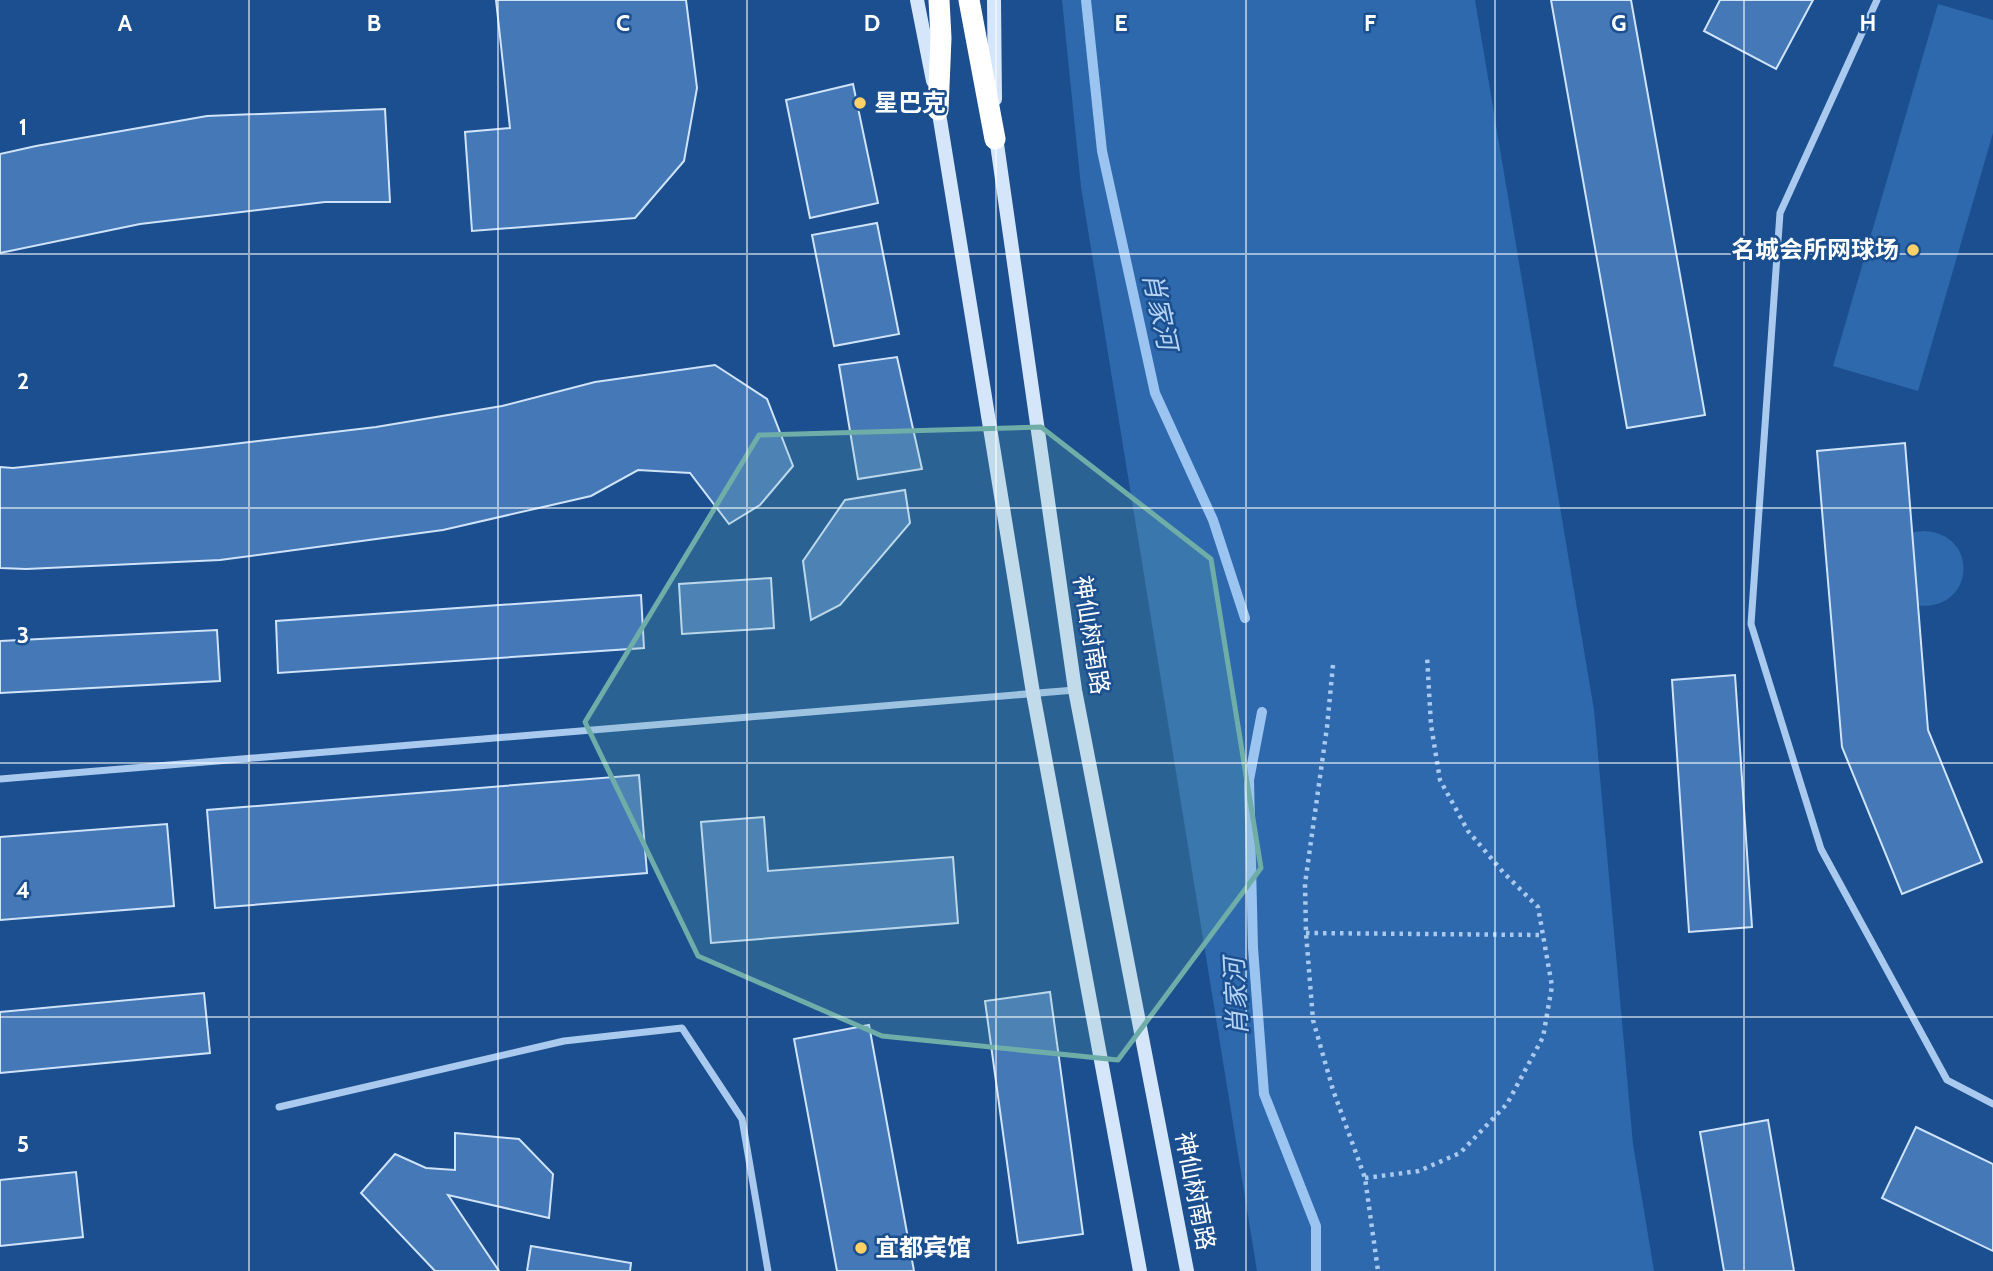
<svg xmlns="http://www.w3.org/2000/svg" width="1993" height="1271" viewBox="0 0 1993 1271" font-family="Cabin,'Noto Sans SC',sans-serif">
<style>
.green{fill:#2e69ad}
.lines{fill:none;stroke-linecap:round;stroke-linejoin:round}
.stream{stroke:#9cc4f0;stroke-width:10}
.building{fill:#4478b7;stroke:#cfe3fa;stroke-width:2}
.path{stroke:#a9c9ee;stroke-width:4.5;stroke-dasharray:3.5 5;stroke-linecap:butt}
.street{stroke:#a9c9ee;stroke-width:7}
.secondary{stroke:#d6e6fa;stroke-width:14}
.highway{stroke:#fff;stroke-width:21}
.marked{fill:#6fada8;fill-opacity:0.2;stroke:#6fada8;stroke-width:5;stroke-linejoin:round}
.grid{fill:none;stroke:#fff;stroke-width:2;stroke-opacity:0.55}
.poi-dot{fill:#ffd166;stroke:#1b4f8f;stroke-width:2.5}
.labels{text-anchor:middle;stroke-width:5;stroke-linejoin:round;paint-order:stroke}
.poi-label{font-size:24px;font-weight:bold;fill:#fff;stroke:#1b4f8f;text-anchor:start}
.street-label{font-size:24px;fill:#fff;stroke:#1b4f8f}
.water-label{font-size:26px;font-style:italic;fill:#b5d3f5;stroke:#1b4f8f}
.grid-label{font-size:23px;text-anchor:middle;font-weight:bold;fill:#fff;stroke:#1b4f8f;stroke-width:5;stroke-linejoin:round;paint-order:stroke}
</style>
<rect width="100%" height="100%" fill="#1b4f8f"/>
<g class="green">
<polygon points="1062,0 1475,0 1594,710 1633,1144 1654,1271 1257,1271 1081,187"/>
<polygon points="1938,4 1993,20 1993,133 1918,391 1833,366"/>
<path d="M1924 531C1982 534 1974 615 1914 605L1907 536 1914 532Z"/>
</g>
<g class="lines">
<g class="stream">
<polyline points="1086,0 1102,151 1155,393 1213,520 1245,618"/>
<polyline points="1262,712 1249,780 1253,948 1264,1094 1316,1226 1316,1271"/>
</g>
</g>
<g class="building">
<polygon points="496,0 686,0 697,88 684,161 635,218 472,231 465,132 510,128"/>
<polygon points="1551,0 1631,0 1705,415 1627,428"/>
<polygon points="1720,0 1813,0 1776,69 1704,31"/>
<polygon points="853,84 878,203 810,218 786,100"/>
<polygon points="385,109 390,202 325,202 140,224 0,253 0,154 36,146 207,116"/>
<polygon points="877,223 899,334 834,346 812,235"/>
<polygon points="897,357 922,469 858,479 839,365"/>
<polygon points="715,365 767,399 793,466 760,505 729,524 690,473 638,470 591,496 443,530 220,560 26,569 0,568 0,467 13,468 200,448 376,427 502,406 595,382"/>
<polygon points="1905,443 1928,730 1982,862 1902,894 1842,747 1817,451"/>
<polygon points="905,490 910,523 840,605 811,620 803,561 845,500"/>
<polygon points="771,578 774,628 682,634 679,584"/>
<polygon points="641,595 644,648 278,673 276,621"/>
<polygon points="217,630 220,681 0,693 0,641"/>
<polygon points="1735,675 1752,927 1689,932 1672,680"/>
<polygon points="639,775 647,873 215,908 207,810"/>
<polygon points="764,817 768,871 953,857 958,923 711,943 701,822"/>
<polygon points="167,824 174,906 0,920 0,837"/>
<polygon points="1050,992 1083,1234 1018,1243 985,1001"/>
<polygon points="204,993 210,1053 0,1073 0,1012"/>
<polygon points="869,1025 914,1271 837,1271 794,1039"/>
<polygon points="1768,1120 1794,1271 1724,1271 1700,1132"/>
<polygon points="1916,1127 1993,1164 1993,1251 1882,1198"/>
<polygon points="455,1133 519,1139 553,1174 549,1218 448,1195 499,1271 435,1271 361,1193 395,1154 426,1168 455,1170"/>
<polygon points="76,1172 83,1237 0,1246 0,1180"/>
<polygon points="531,1246 631,1263 630,1271 527,1271"/>
</g>
<g class="lines">
<g class="path">
<polyline points="1333,665 1327,727 1305,884 1306,933 1313,1020 1333,1090 1365,1178 1378,1271"/>
<polyline points="1306,933 1543,935"/>
<polyline points="1365,1178 1419,1171 1460,1153 1507,1104 1543,1037 1552,986 1538,907 1503,872 1468,831 1440,780 1431,725 1427,656"/>
</g>
<g class="street">
<polyline points="1877,0 1780,213 1751,624 1821,849 1947,1080 1993,1104"/>
<polyline points="0,779 1075,690"/>
<polyline points="279,1107 564,1041 682,1028 742,1119 768,1271"/>
</g>
<g class="secondary">
<polyline points="917,0 933,81"/>
<polyline points="994,0 995,99"/>
<polyline points="937,101 1033,693 1140,1271"/>
<polyline points="995,130 1075,690 1187,1271"/>
</g>
<g class="highway">
<polyline points="969,0 995,139"/>
<polyline points="938,110 941,38 939,0"/>
</g>
</g>
<path class="marked" d="M1041 427 1211 559 1261 868 1118 1060 882 1036 698 956 585 722 759 435Z"/>
<path class="grid" d="M249 0V1271M498 0V1271M747 0V1271M996 0V1271M1246 0V1271M1495 0V1271M1744 0V1271M0 254H1993M0 508H1993M0 763H1993M0 1017H1993"/>
<g class="poi-dot">
<circle cx="860" cy="103" r="7"/>
<circle cx="1913" cy="250" r="7"/>
<circle cx="861" cy="1248" r="7"/>
</g>
<g class="labels">
<g class="poi-label">
<text x="874" y="111">星巴克</text>
<text x="1899" y="258" text-anchor="end">名城会所网球场</text>
<text x="875" y="1256">宜都宾馆</text>
</g>
<g class="street-label">
<text transform="translate(1091 635) rotate(81)" y="8">神仙树南路</text>
<text transform="translate(1195 1191) rotate(79)" y="8">神仙树南路</text>
</g>
<g class="water-label">
<text transform="translate(1160 311) rotate(78)" y="9">肖家河</text>
<text transform="translate(1236 997) rotate(-93)" y="9">肖家河</text>
</g>
</g>
<g class="grid-label">
<text x="125" y="31">A</text>
<text x="374" y="31">B</text>
<text x="623" y="31">C</text>
<text x="872" y="31">D</text>
<text x="1121" y="31">E</text>
<text x="1370" y="31">F</text>
<text x="1619" y="31">G</text>
<text x="1868" y="31">H</text>
<text x="23" y="135">1</text>
<text x="23" y="389">2</text>
<text x="23" y="643">3</text>
<text x="23" y="898">4</text>
<text x="23" y="1152">5</text>
</g>
</svg>
